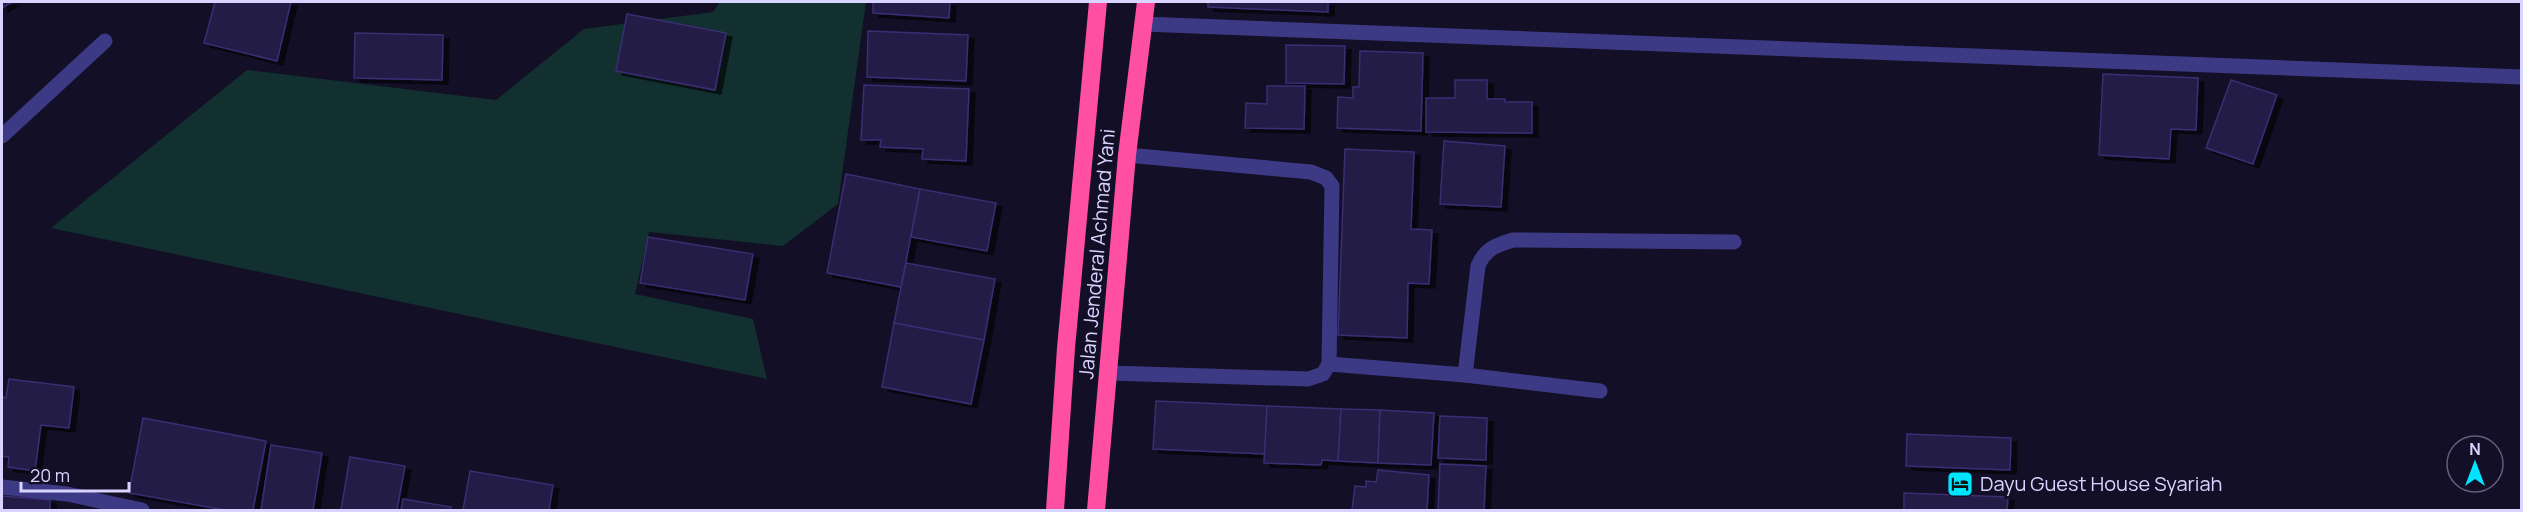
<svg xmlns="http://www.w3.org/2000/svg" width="2523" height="512" viewBox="0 0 2523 512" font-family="Manrope,sans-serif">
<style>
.green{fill:#12302f}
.building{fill:#241b47;stroke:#3b2d73;stroke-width:1.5;filter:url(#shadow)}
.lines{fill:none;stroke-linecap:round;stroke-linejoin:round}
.lane{stroke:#3d3a85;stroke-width:15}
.street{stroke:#3d3a85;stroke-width:15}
.highway{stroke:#ff4fa3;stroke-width:18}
.labels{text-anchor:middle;stroke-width:6;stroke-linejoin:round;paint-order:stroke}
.street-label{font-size:20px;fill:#d9d4ff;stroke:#130f26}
.poi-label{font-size:20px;fill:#d9d4ff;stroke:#130f26;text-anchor:start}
</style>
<defs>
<filter id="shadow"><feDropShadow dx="6" dy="4" stdDeviation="0" flood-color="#0009"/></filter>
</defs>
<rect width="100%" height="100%" fill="#130f26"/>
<polygon class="green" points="720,2 866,2 838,204 783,246 649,232 635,294 753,319 767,379 51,228 247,70 496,100 584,29 713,12"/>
<g class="building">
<polygon points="2,2 12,2 2,8"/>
<polygon points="215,2 291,2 277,61 204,43"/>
<polygon points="873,2 950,2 949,18 873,13"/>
<polygon points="1208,2 1328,2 1328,12 1208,7"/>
<polygon points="627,14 726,33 715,90 616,71"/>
<polygon points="868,31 968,35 966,81 867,77"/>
<polygon points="355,33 443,35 442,80 354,78"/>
<polygon points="1286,45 1345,46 1344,84 1286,83"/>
<polygon points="1360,51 1423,53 1421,131 1337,128 1338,97 1353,98 1353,87 1359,87"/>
<polygon points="2103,74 2198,78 2196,130 2171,129 2169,159 2099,155"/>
<polygon points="1455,80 1487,80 1487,99 1505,99 1505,102 1532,102 1532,133 1426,132 1426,98 1455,98"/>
<polygon points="2231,80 2277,95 2253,164 2206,148"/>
<polygon points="864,85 969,89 966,161 922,159 923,149 880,147 881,140 861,140"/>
<polygon points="1267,86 1305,86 1304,129 1245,128 1246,103 1267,104"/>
<polygon points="1444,141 1505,146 1501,207 1440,204"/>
<polygon points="1345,149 1414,152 1411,229 1432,230 1429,284 1408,283 1407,338 1338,335"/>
<polygon points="846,174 920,189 901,287 827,273"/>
<polygon points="920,189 996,203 987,251 911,237"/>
<polygon points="648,237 753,254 745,300 640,283"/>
<polygon points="906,263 995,279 984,340 894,323"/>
<polygon points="894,323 984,340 971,404 882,387"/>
<polygon points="9,379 74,387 69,428 41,425 35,471 8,467 9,457 2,456 2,397 6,398"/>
<polygon points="1156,401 1267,406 1265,454 1153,449"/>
<polygon points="1267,406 1341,409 1338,461 1322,460 1321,465 1264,463"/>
<polygon points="1341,409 1380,410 1378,463 1338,461"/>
<polygon points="1380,410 1434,413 1431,465 1378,463"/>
<polygon points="1440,416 1487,418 1486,460 1438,458"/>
<polygon points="143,418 266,441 253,510 225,510 129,493"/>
<polygon points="1907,434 2011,438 2010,470 1906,466"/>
<polygon points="271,445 322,453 313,510 261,510"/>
<polygon points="350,457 405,466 397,510 341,510"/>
<polygon points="1440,464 1486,466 1484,510 1438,510"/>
<polygon points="1378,470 1429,475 1427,510 1352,510 1355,486 1366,487 1366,481 1376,482"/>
<polygon points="470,471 553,485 549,510 463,510"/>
<polygon points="1904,493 2008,497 2007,510 1904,510"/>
<polygon points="2,496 50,500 50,510 2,510"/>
<polygon points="403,499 451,507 450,510 401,510"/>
</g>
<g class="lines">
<g class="lane">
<polyline points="1329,364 1465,375 1600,391"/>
<polyline points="1109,373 1308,379 1323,374 1329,364 1332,186 1326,178 1311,172 1127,155"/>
<path d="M1465 375 1478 266C1485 249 1496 245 1513 240L1734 242"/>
</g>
<g class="street">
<polyline points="1143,24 2522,77"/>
<polyline points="2,136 105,41"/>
<polyline points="2,487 67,494 142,510"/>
</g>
<g class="highway">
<polyline points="1055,510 1066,348 1098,2"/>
<polyline points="1096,510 1127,155 1146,2"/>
</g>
</g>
<defs>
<symbol id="hotel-square" viewBox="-11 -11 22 22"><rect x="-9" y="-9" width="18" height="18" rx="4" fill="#00e5ff" stroke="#130f26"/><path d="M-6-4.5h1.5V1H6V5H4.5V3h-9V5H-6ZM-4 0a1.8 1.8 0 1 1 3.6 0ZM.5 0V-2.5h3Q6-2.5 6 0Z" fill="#111"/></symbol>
</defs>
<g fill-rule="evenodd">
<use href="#hotel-square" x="1945" y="469" width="30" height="30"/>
</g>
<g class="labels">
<g class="street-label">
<text transform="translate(1097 254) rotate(-85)" y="7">Jalan Jenderal Achmad Yani</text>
</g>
<g class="poi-label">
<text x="1980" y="491">Dayu Guest House Syariah</text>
</g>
</g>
<rect width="2523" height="512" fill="none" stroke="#d9d4ff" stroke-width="6"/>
<g transform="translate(2475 464)"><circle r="28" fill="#130f26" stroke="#625e7d" stroke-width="1.5"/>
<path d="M0-4.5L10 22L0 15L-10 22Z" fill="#00e5ff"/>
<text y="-9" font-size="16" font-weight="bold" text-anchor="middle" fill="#d9d4ff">N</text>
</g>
<path d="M21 482v9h108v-9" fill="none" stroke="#d9d4ff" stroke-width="3"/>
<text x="30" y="482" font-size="18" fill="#d9d4ff" stroke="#130f26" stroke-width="4.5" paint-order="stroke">20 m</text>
</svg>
